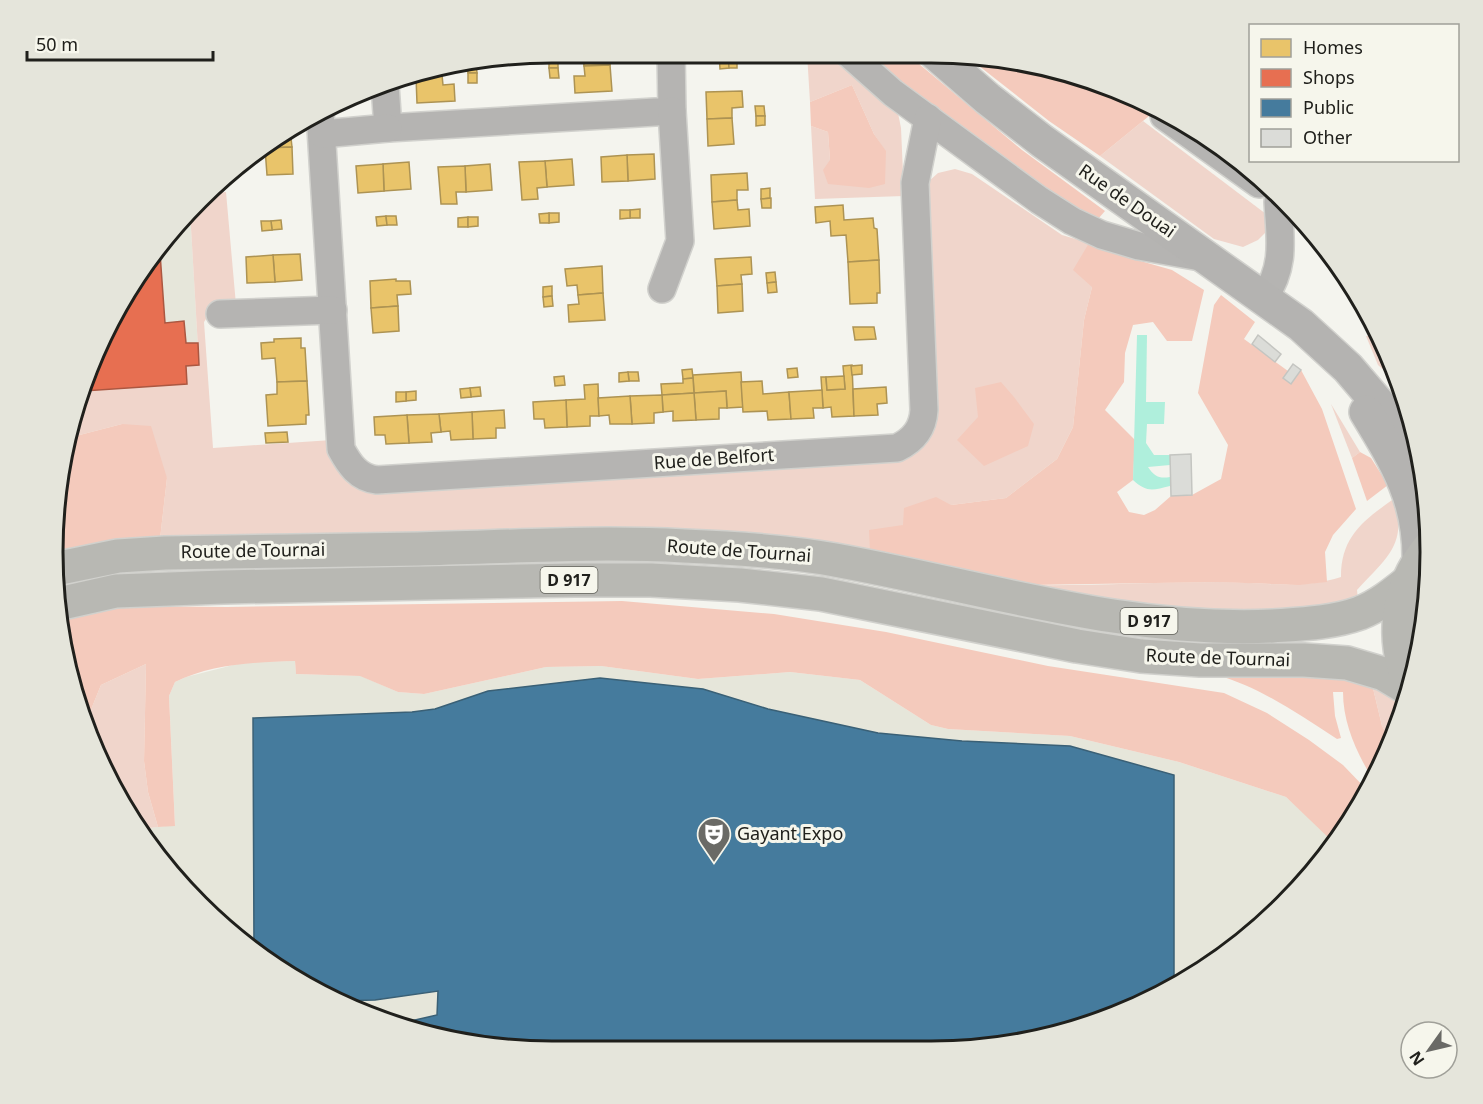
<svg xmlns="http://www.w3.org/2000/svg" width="1483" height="1104" viewBox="0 0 1483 1104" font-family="'Noto Sans',sans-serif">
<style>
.built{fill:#e6e6da}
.green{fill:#f0d5cb}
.forest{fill:#f4cabc}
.water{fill:#afefdc}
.homes{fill:#e9c46a;stroke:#ad9353;stroke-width:1.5}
.shops{fill:#e76f51;stroke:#ab5741;stroke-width:1.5}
.public{fill:#457b9d;stroke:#3a6076;stroke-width:1.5}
.building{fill:#dbdcd8;stroke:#c4c5c1;stroke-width:1.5}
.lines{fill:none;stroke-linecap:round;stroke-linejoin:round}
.street-casing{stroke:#d1d1cd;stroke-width:30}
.secondary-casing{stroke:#d1d1cd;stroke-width:36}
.primary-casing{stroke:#d1d1cd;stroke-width:36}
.street{stroke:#b5b4b2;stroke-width:27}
.secondary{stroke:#b4b3b1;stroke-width:33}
.primary{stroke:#b8b8b3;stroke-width:33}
.labels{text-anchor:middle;stroke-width:6;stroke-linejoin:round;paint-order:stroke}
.shield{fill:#f6f6ec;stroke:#60605a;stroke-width:1.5}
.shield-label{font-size:16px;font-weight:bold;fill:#20201c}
.street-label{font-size:18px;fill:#20201c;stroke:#f6f6ec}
.poi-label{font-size:18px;fill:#20201c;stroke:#f6f6ec;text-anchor:start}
.rim{fill:none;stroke:#20201c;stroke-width:3}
</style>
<rect width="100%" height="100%" fill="#f4f4ee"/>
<g class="built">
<polygon points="190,211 199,365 187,384 84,391 104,331"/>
<polygon points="295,661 296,674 361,676 398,692 424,694 546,667 601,666 698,679 790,672 860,680 931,725 948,729 1070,736 1179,762 1286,797 1335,842 1306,882 1235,948 1122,1014 997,1047 519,1050 392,1025 303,985 223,928 156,856 140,829 175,825 169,696 175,682 186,677 245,662"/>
</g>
<g class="green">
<polygon points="807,53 827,53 898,113 901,128 904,196 815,199 811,126 828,132 830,160 886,152 874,134 852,85 810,102"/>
<polygon points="1143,121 1266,214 1266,232 1258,240 1243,247 1214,239 1100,156"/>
<polygon points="955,169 972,174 1062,235 1089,243 1092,287 1084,320 1073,427 1057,459 1006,498 951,505 903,525 870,551 160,539 167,478 122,424 68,438 84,391 186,384 186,366 199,365 190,211 199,199 212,189 213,193 226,192 236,305 214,307 204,322 213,448 332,440 342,469 914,448 928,182 938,173"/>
<polygon points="1366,336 1381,336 1396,376 1395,380 1378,365"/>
<polygon points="1331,404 1360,452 1352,458"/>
<path d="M1395 498C1407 546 1387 557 1357 590L1358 600C1290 615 1211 613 1142 606 1104 602 1066 592 1028 585 1091 586 1154 582 1218 582 1259 582 1302 590 1341 577 1341 536 1364 520 1395 498Z"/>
<polygon points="146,664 144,761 148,792 158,827 140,829 90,743 86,722 101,685"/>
<polygon points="1372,684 1390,688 1405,707 1391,742 1382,726"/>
</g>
<g class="forest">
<polygon points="865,53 906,53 1022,150 1105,211 1098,219 1050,198 917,99"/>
<polygon points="979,56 1057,69 1078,84 1084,80 1154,112 1100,156 1049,121 974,62"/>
<polygon points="852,85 874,134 886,151 885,184 869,188 828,184 823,170 830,160 828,132 811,126 810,102"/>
<polygon points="1089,243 1130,258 1172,270 1204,290 1192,341 1167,341 1153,322 1133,325 1125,353 1124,382 1105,410 1135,440 1133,480 1117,492 1129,512 1144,515 1155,510 1171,496 1192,495 1221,479 1228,445 1198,393 1214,305 1221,295 1255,322 1244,339 1288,371 1284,378 1291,383 1301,370 1322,409 1356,509 1333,535 1325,552 1327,582 1299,585 1218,582 1028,585 870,551 869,530 903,525 904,508 936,497 951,505 1006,498 1057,459 1073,427 1084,320 1092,287 1073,270"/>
<polygon points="1001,382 1014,397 1034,424 1028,446 984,466 957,440 978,417 975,388"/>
<polygon points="122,424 151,426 167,478 160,539 56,553 62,455 68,438"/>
<polygon points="1360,452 1371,458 1388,485 1367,501 1352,458"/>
<path d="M622 601 774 614 886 632 1048 666 1224 693 1267 713 1309 740 1343 765 1368 791 1363 802 1333 842 1286 797 1179 762 1070 736 948 729 931 725 860 680 790 672 698 679 601 666 546 667 424 694 398 692 360 676 296 674 295 661C255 662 211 664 175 682L169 696 175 826 158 827 148 792 144 761 146 664 101 685 86 722 61 617 114 606 227 607Z"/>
<path d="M1218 669 1345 679 1372 684 1382 726 1391 742 1373 780C1357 753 1343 724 1343 692H1333L1335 716 1341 738 1337 739C1298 714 1262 688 1217 675Z"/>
</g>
<path class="water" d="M1137 335H1147L1146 402H1165L1164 424H1147L1146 443 1154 455H1170V465L1148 467C1154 476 1159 479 1170 477V486C1153 490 1147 493 1133 480Z"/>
<g class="homes">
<polygon points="583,53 609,53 610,65 584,66"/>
<polygon points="719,53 728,53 729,68 720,69"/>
<polygon points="728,53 737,53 737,68 729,68"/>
<polygon points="558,58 558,68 549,68 549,59"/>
<polygon points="476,63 477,73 468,73 467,64"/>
<polygon points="610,65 612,91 575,93 574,76 585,76 584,66"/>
<polygon points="442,67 442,75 416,77 416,72 422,70"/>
<polygon points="549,68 558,68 559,78 550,78"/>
<rect x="468" y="73" width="9" height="10"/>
<polygon points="442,75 443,85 454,84 455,101 417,103 416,77"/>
<polygon points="742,91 743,107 732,108 732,118 707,119 706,92"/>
<polygon points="755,106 764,106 765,116 756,116"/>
<polygon points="756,116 765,116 765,125 756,126"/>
<polygon points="732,118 734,144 708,146 707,119"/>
<polygon points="290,129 292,147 265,148"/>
<polygon points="292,147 293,174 267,175 265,148"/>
<polygon points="654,154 655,179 628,181 627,155"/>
<polygon points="627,155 628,181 602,182 601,157"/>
<polygon points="572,159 574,185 547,187 545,161"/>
<polygon points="545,161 547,187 537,188 538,199 522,200 519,162"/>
<polygon points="409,162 411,189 384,191 383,164"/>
<polygon points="383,164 384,191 358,193 356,166"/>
<polygon points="490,164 492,190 466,192 465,166"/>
<polygon points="465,166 466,192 456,192 457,204 441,204 438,167"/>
<polygon points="747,173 748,190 737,190 737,200 712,202 711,175"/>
<polygon points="770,188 770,198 761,199 761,189"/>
<polygon points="771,198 771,208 762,208 761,199"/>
<polygon points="737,200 738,210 749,209 750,226 714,229 712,202"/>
<polygon points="843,205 844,220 873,218 874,228 877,229 879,260 848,262 846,235 831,236 830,221 816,223 815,207"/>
<polygon points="640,209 640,218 630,218 630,210"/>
<polygon points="620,210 630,210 630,218 620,219"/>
<polygon points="549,213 559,213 559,222 549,223"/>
<polygon points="549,213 549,223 540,223 539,214"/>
<polygon points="386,216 387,225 377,226 376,217"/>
<polygon points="386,216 396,216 397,225 387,225"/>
<polygon points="468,217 468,227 458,227 458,218"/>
<polygon points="468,217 478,217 478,226 468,227"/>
<polygon points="281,220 282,229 272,230 271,221"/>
<polygon points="261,221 271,221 272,230 262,231"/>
<polygon points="300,254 302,280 275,282 273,255"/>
<polygon points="273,255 275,282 247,283 246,257"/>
<polygon points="751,257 752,274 741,275 742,284 717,286 715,259"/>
<polygon points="879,260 880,293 877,293 877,303 850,304 848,262"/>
<polygon points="602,266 603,293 578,295 577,285 567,286 565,269"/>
<polygon points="775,272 776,282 767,283 766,273"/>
<polygon points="396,279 396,281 410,281 411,294 397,295 398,306 371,308 370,281"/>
<polygon points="776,282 777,292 768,293 767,283"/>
<polygon points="742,284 743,311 718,313 717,286"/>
<polygon points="552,286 552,296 543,297 543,287"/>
<polygon points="603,293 605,320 569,322 568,305 579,304 578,295"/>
<polygon points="552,296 553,306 544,307 543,297"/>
<polygon points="398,306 399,331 373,333 371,308"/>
<polygon points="853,327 874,327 876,339 855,340"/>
<polygon points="301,338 301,348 305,348 307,381 277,382 275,358 262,359 261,343 274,342 274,339"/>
<polygon points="852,365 854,416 832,417 831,407 823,408 821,377 826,377 827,390 845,389 843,366"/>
<polygon points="862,365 862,374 852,375 851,366"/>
<polygon points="797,368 798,377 788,378 787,369"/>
<polygon points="692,369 693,378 683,379 682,370"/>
<polygon points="628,372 638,372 639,381 629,381"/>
<polygon points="628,372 629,381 619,382 619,373"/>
<polygon points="741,372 743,407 727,408 726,391 694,393 693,375"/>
<polygon points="564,376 565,385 555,386 554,377"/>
<polygon points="844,376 845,389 827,390 826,377"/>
<polygon points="693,378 694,393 662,395 661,384 683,383 683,379"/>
<polygon points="307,381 309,415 306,415 306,424 268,426 266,395 277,394 277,382"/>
<polygon points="762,381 763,394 789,392 791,419 768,420 767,411 743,412 741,382"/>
<polygon points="598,384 599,416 590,416 590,426 567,427 566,400 585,399 584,385"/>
<polygon points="480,387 481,396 471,397 470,388"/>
<polygon points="886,387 887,403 877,404 878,415 854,416 853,389"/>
<polygon points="470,388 471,397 461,398 460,389"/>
<polygon points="822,390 823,408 813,408 814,418 791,419 789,392"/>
<polygon points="416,391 416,400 406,401 406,392"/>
<polygon points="726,391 727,408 719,408 719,419 696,420 694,393"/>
<polygon points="396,392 406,392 406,401 396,402"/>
<polygon points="694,393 696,420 673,421 673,411 663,412 662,395"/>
<polygon points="662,395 663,412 654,413 654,423 632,424 630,396"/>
<polygon points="630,396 632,424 610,424 609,415 599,416 598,398"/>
<polygon points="566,400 567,427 545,428 544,419 534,419 533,402"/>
<polygon points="504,410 505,428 496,428 496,438 473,439 472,412"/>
<polygon points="472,412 473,439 451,440 450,431 441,432 439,414"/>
<polygon points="439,414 441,432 431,433 432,442 409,443 407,415"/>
<polygon points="407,415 409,443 386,444 385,435 375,435 374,417"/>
<polygon points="287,432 288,442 266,443 265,433"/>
</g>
<polygon class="shops" points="160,253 165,323 184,321 186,343 198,343 199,365 186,366 187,384 84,391 104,331"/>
<polygon class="public" points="600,678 703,689 768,709 878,733 962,741 1070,746 1174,775 1174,984 1122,1014 997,1047 519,1050 393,1025 437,1015 438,991 375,1000 337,1001 303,985 254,950 253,718 412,712 435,709 488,691"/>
<g class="building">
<polygon points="1258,335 1281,354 1275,362 1252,344"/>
<polygon points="1293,364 1301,370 1291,384 1283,378"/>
<polygon points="1191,454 1192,495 1171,496 1170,455"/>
</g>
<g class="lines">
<defs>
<g id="street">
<polyline points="848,53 893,93 1039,200 1072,221 1102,235 1139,246 1206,258"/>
<polyline points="385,85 388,128 672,111 671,53"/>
<path d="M320 112 341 449C349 464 358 478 377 480L897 448C914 440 923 428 924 410L915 183 928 118"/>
<polyline points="1164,116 1259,184"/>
<polyline points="322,134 388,128"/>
<polyline points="662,289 680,241 672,111"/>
<path d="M1264 298C1286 265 1280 239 1278 202"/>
<polyline points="220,314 333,310"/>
</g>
<g id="secondary">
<polyline points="935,53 988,99 1042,141 1301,325 1348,368 1418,450"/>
<path d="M1366 412C1397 463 1420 500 1419 561"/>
</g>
<g id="primary">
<path d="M55 569 118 556 165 553C249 551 334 551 418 549 507 547 595 541 684 546 735 548 786 551 835 560 980 586 1124 633 1273 626 1302 624 1332 623 1360 613 1378 606 1393 594 1408 582"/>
<polyline points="58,604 116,591 223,587 575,580 651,580 740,585 821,594 1077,646 1141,656 1200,660 1304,660 1347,663 1384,674 1409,689"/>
<path d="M1410 685C1391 638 1396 589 1428 549"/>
</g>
</defs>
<use href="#street" class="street-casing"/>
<use href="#secondary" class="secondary-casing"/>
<use href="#primary" class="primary-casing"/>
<use href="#street" class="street"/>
<use href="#secondary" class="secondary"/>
<use href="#primary" class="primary"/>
</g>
<defs>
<symbol id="theatre-pin" viewBox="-11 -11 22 30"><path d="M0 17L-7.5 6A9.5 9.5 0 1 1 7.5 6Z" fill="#6a6a66" stroke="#f6f6ec"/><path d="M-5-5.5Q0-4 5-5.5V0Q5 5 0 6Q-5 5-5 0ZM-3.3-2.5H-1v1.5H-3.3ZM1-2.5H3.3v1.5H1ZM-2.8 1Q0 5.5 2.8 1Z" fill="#fff"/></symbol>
</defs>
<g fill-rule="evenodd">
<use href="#theatre-pin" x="695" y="815" width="38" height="52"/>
</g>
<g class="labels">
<g class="shield">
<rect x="540.5" y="567" width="57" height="26" rx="4.5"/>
<rect x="1120.5" y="608" width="57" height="26" rx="4.5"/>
</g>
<g class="shield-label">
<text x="569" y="586">D 917</text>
<text x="1149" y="627">D 917</text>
</g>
<g class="street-label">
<text transform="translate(1127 201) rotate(35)" y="6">Rue de Douai</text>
<text transform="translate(714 459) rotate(-4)" y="6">Rue de Belfort</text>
<text transform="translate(253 551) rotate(-1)" y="6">Route de Tournai</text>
<text transform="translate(739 551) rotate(4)" y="6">Route de Tournai</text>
<text transform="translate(1218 658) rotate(2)" y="6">Route de Tournai</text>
</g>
<g class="poi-label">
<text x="737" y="840">Gayant Expo</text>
</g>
</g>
<path d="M0 0H1483V1104H0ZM552 63H931A489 489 0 0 1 1420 552V552A489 489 0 0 1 931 1041H552A489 489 0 0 1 63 552V552A489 489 0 0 1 552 63Z" fill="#e5e5db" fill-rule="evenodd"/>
<path class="rim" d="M552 63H931A489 489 0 0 1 1420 552V552A489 489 0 0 1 931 1041H552A489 489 0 0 1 63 552V552A489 489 0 0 1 552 63Z"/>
<rect x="1249" y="24" width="210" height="138" fill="#f6f6ec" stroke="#a0a099" stroke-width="1.5"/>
<rect x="1261" y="39" width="30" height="18" fill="#e9c46a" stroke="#a0a099" stroke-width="1.5"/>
<text x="1303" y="54" font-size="18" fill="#20201c">Homes</text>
<rect x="1261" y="69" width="30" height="18" fill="#e76f51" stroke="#a0a099" stroke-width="1.5"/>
<text x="1303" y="84" font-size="18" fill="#20201c">Shops</text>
<rect x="1261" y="99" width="30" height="18" fill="#457b9d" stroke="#a0a099" stroke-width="1.5"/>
<text x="1303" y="114" font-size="18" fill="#20201c">Public</text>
<rect x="1261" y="129" width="30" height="18" fill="#dbdcd8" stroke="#a0a099" stroke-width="1.5"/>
<text x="1303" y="144" font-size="18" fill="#20201c">Other</text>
<g transform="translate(1429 1050) rotate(236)"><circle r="28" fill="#f6f6ec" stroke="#a0a099" stroke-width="1.5"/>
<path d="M0-4.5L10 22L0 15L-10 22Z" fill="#6a6a66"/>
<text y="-9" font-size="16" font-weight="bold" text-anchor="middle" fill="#20201c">N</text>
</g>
<path d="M27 51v9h186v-9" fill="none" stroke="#20201c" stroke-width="3"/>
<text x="36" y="51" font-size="18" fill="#20201c" stroke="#f6f6ec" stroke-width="4.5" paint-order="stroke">50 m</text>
</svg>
